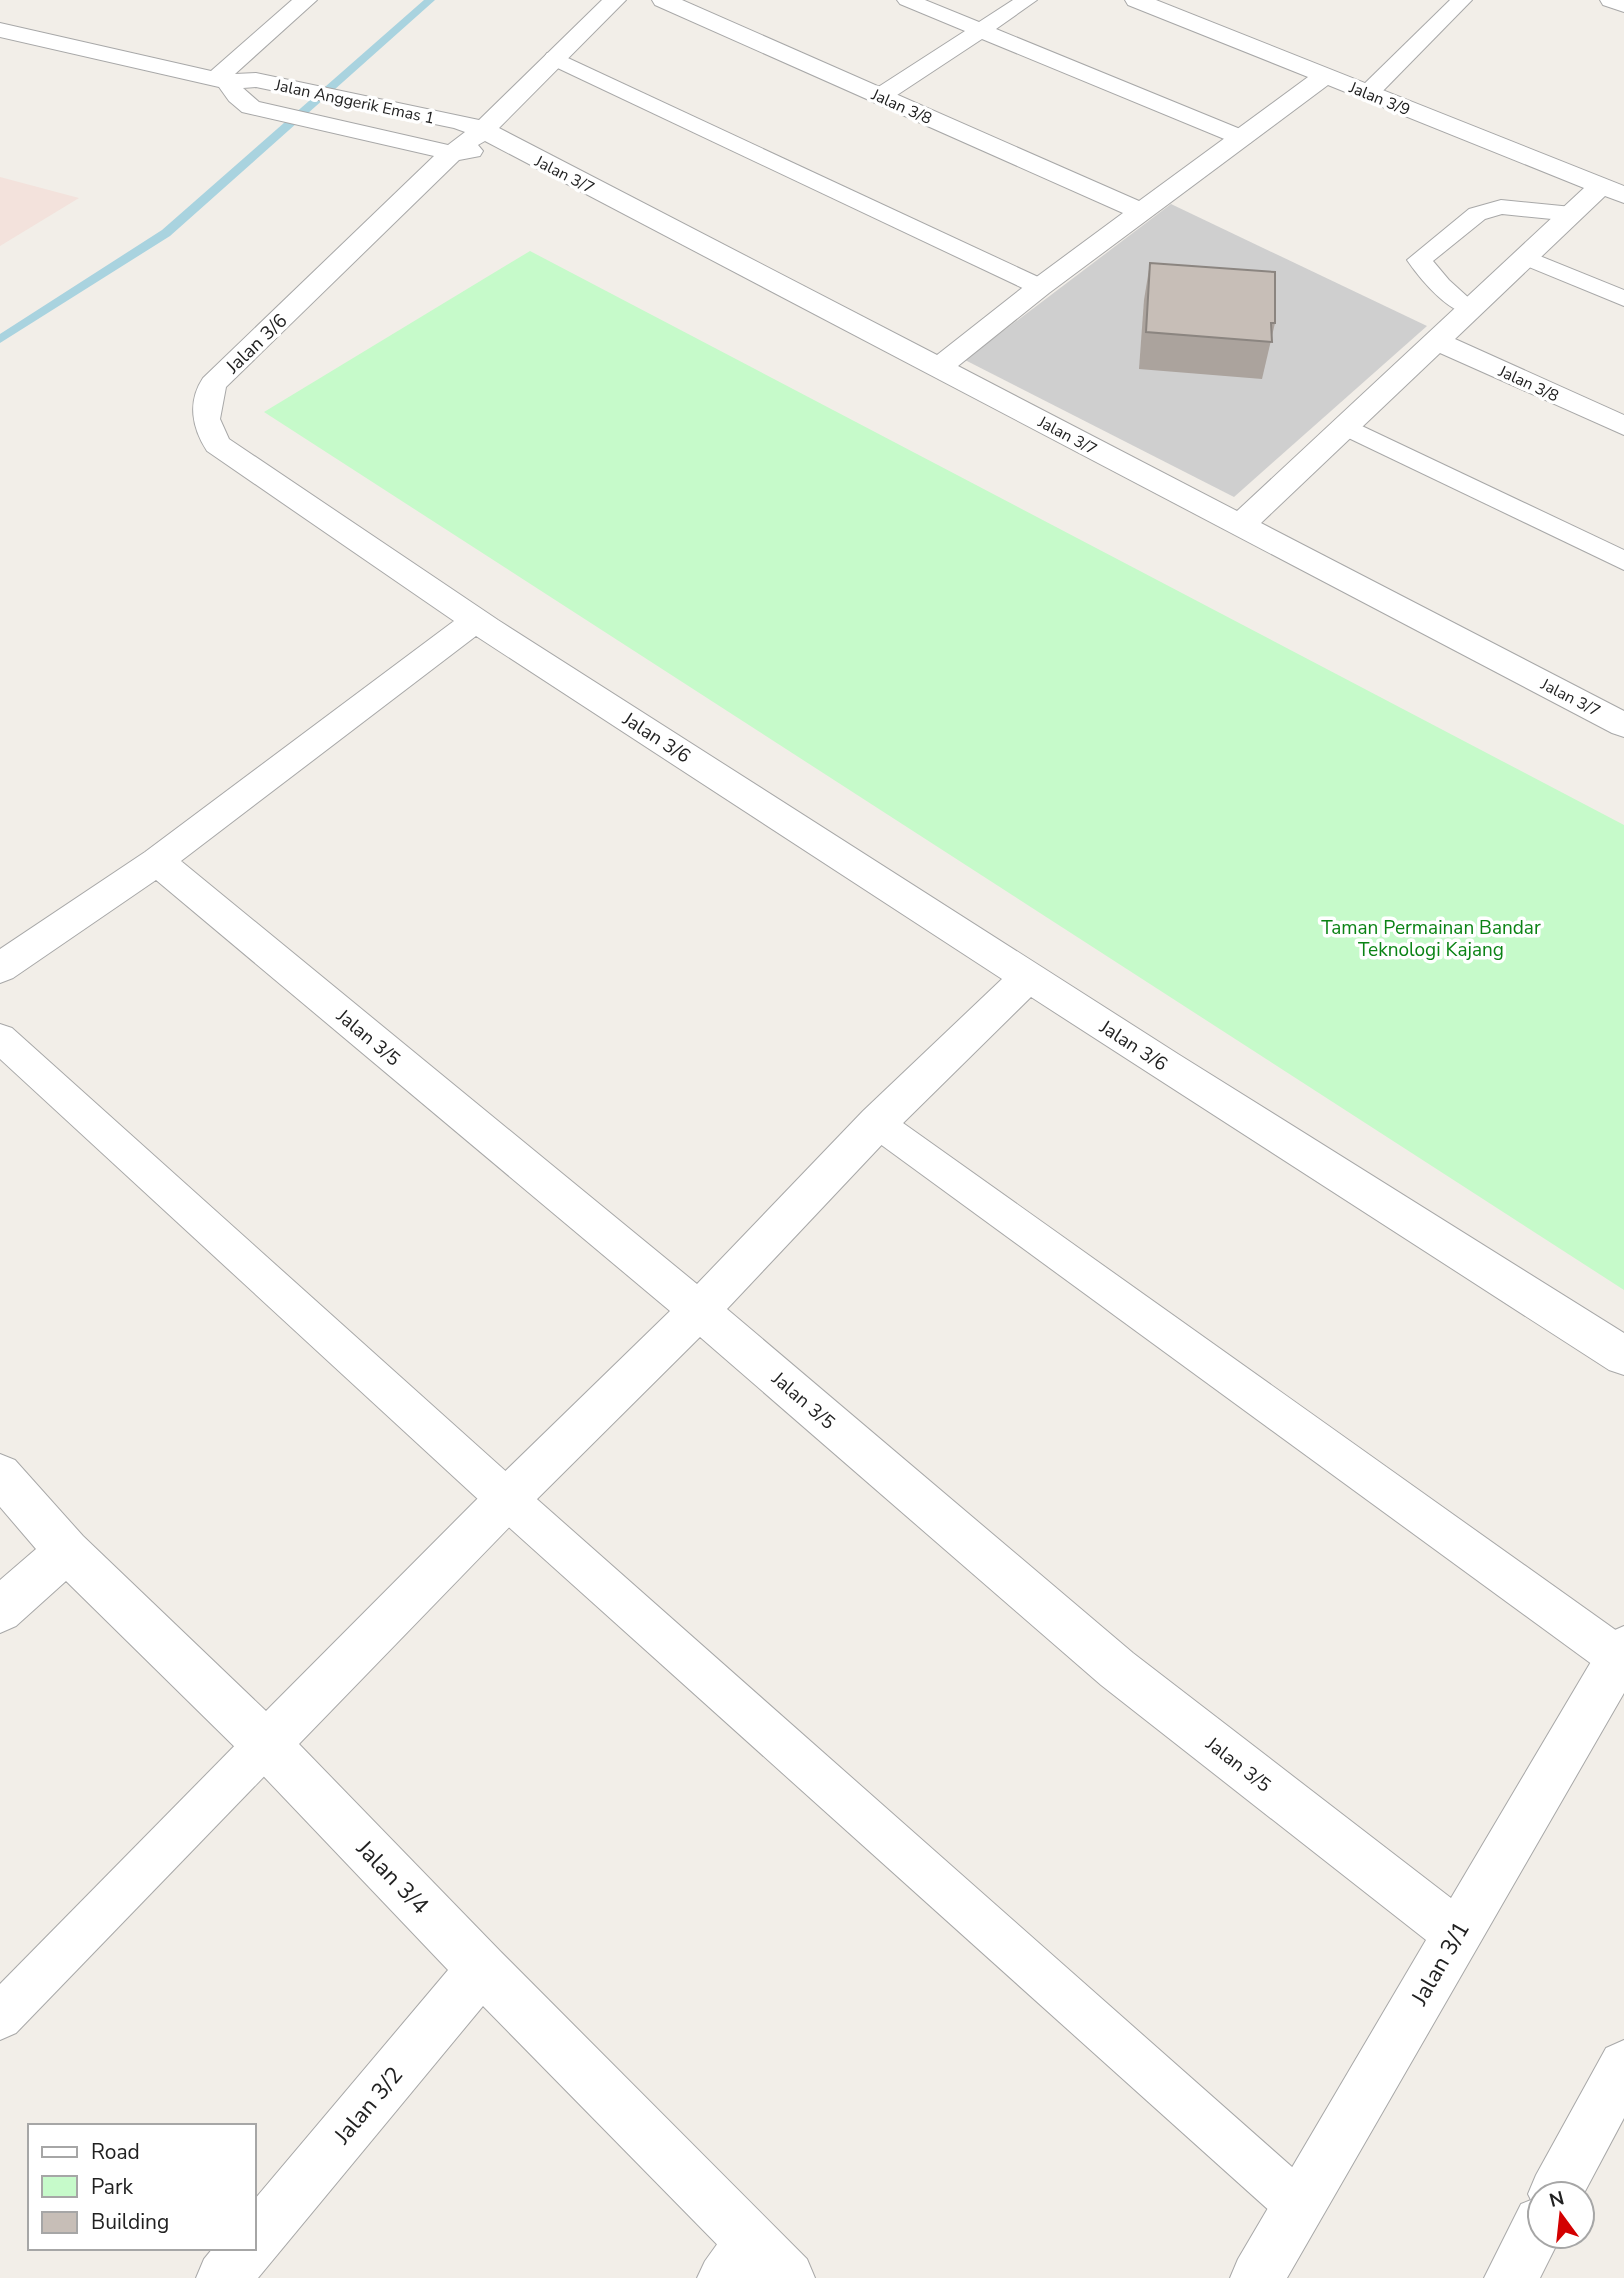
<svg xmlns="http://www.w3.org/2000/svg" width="1624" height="2278" viewBox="0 0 1624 2278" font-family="'Nunito Sans',sans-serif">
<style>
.religious{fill:#cfcfcf}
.military{fill:#f3e2dc}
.park{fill:#c6faca}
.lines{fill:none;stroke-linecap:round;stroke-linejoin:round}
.stream{fill:#a9d3df;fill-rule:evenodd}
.lane-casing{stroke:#a8a8a8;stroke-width:2}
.street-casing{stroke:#a8a8a8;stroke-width:2}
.lane{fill:#fff;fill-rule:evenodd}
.street{fill:#fff;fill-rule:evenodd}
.wall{fill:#aba39d}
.building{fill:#c7beb7;stroke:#8b8580;stroke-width:2}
.labels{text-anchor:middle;stroke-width:7;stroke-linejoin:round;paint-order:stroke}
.far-street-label{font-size:16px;fill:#212121;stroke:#fff}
.street-label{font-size:19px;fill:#212121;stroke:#fff}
.park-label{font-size:19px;fill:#0b8315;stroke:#fff}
.near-street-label{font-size:23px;fill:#212121;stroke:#fff}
</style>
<rect width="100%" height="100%" fill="#f2eee8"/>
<polygon class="religious" points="1171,204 1427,326 1234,497 965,360"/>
<polygon class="military" points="0,177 79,198 0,246"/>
<polygon class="park" points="530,251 1624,825 1624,1290 264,412"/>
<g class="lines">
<polygon class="stream" points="424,0 435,0 170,236 0,343 0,334 162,230"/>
<defs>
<g id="lane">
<polygon points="897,0 925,0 979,22 1013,0 1037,0 996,29 1250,133 1253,138 1250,143 1234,143 982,39 888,101 872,101 869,96 872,91 965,31 900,4"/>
<polygon points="1450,0 1472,0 1376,98 1360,98 1357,93 1360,88"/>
<polygon points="555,52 1049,282 1052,287 1049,292 1040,294 1031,292 547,63 544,58 547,53"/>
<path d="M1501 200 1572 207 1580 209 1584 214 1580 219 1572 221 1502 214 1485 219 1433 261 1449 280 1481 309 1478 314C1453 320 1420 279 1407 260L1469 209Z"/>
<polygon points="1525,250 1624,290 1624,306 1517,262 1513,257 1517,252"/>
<polygon points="1345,418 1624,550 1624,570 1336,432 1332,426 1336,420"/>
<polygon points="0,1024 12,1028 521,1485 1317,2189 1324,2206 1317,2223 1300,2230 1283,2223 493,1513 0,1059"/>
<polygon points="877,1108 889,1113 1624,1636 1624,1677 1619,1679 1604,1673 865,1133 860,1123 865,1113"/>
<polygon points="266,1723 281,1729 287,1744 281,1759 16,2033 0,2040 0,1984 251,1729"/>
<polygon points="750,2215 767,2222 774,2239 767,2256 752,2278 697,2278 705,2261 733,2222"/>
</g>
<g id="street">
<path d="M292 0H317L235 74 256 73 479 120 602 0H626L499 128 937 355 1031 281 1123 213 655 5 652 0H682L1139 201 1308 77 1128 5 1125 0H1156L1624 186V203L1605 196 1455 339 1624 415V435L1440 353 1261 523 1624 711V737L1612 733 485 141 478 145 483 151 480 156 459 160 226 387 220 419 229 439 498 620 1178 1054 1624 1333V1375L1609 1370 1031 997 891 1135 727 1309 1133 1653 1451 1898 1608 1633 1624 1626V1693L1287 2278H1230L1238 2259 1426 1940 1101 1685 700 1337 522 1514 299 1744 500 1951 807 2259 815 2278H750L483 2006 258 2278H196L204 2259 213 2248H254V2200L448 1970 249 1761 66 1581 16 1626 0 1633V1580L36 1549 0 1507V1454L15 1460 83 1536 266 1711 492 1484 670 1311 156 880 13 978 0 983V949L145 852 454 621 207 451C192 428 187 402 203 378L434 156 242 112 229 101 219 87 0 37V23L211 71ZM1328 85 1584 188 1237 511 958 366 1049 293ZM256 87 454 128 465 132 448 145 259 102 243 88ZM476 636 1002 979 863 1111 697 1284 181 861Z"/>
<polygon points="1600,0 1624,0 1624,12 1603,5"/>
<polygon points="1624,2040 1624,2118 1582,2197 1582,2194 1540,2194 1540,2236 1561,2236 1540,2278 1484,2278 1521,2204 1531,2200 1528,2194 1536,2175 1606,2048"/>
</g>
</defs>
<use href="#lane" class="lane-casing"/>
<use href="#street" class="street-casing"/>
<use href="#lane" class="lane"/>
<use href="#street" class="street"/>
</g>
<polygon class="wall" points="1150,263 1275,323 1262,379 1139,369 1144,300"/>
<polygon class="building" points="1150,263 1275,272 1275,323 1271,323 1272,342 1146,332"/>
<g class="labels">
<g class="far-street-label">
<text transform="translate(1380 98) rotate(22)" y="6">Jalan 3/9</text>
<text transform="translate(355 101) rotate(12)" y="6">Jalan Anggerik Emas 1</text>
<text transform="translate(902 106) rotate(24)" y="6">Jalan 3/8</text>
<text transform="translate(565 174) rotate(27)" y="6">Jalan 3/7</text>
<text transform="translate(1529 383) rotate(25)" y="6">Jalan 3/8</text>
<text transform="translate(1068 435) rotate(28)" y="6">Jalan 3/7</text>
<text transform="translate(1571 697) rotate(27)" y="6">Jalan 3/7</text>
</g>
<g class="street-label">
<text transform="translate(256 343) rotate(-44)" y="7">Jalan 3/6</text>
<text transform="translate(657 737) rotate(33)" y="7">Jalan 3/6</text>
<text transform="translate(369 1037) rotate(40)" y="7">Jalan 3/5</text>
<text transform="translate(1134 1045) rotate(33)" y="7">Jalan 3/6</text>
<text transform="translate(804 1400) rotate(41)" y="7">Jalan 3/5</text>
<text transform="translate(1239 1764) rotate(38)" y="7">Jalan 3/5</text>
</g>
<g class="park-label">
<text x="1431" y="934">Taman Permainan Bandar<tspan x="1431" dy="22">Teknologi Kajang</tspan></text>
</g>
<g class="near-street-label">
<text transform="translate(393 1877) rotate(46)" y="8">Jalan 3/4</text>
<text transform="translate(1440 1963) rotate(-60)" y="8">Jalan 3/1</text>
<text transform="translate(368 2105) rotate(-50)" y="8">Jalan 3/2</text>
</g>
</g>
<rect x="28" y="2124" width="228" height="126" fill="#ffffff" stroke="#a6a6a6" stroke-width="2"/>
<rect x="42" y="2147" width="35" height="10" fill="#ffffff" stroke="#a6a6a6" stroke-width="2"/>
<text x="91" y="2159" font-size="21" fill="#212121">Road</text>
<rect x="42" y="2176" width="35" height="21" fill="#c6faca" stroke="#a6a6a6" stroke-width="2"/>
<text x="91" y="2194" font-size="21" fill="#212121">Park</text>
<rect x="42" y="2212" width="35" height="21" fill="#c7beb7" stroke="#a6a6a6" stroke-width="2"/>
<text x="91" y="2229" font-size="21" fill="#212121">Building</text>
<g transform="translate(1561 2215) rotate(345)"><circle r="33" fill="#ffffff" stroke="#a6a6a6" stroke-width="2"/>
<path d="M0-5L12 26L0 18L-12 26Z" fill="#d30001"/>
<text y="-10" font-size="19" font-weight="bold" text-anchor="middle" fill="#212121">N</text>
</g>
</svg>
